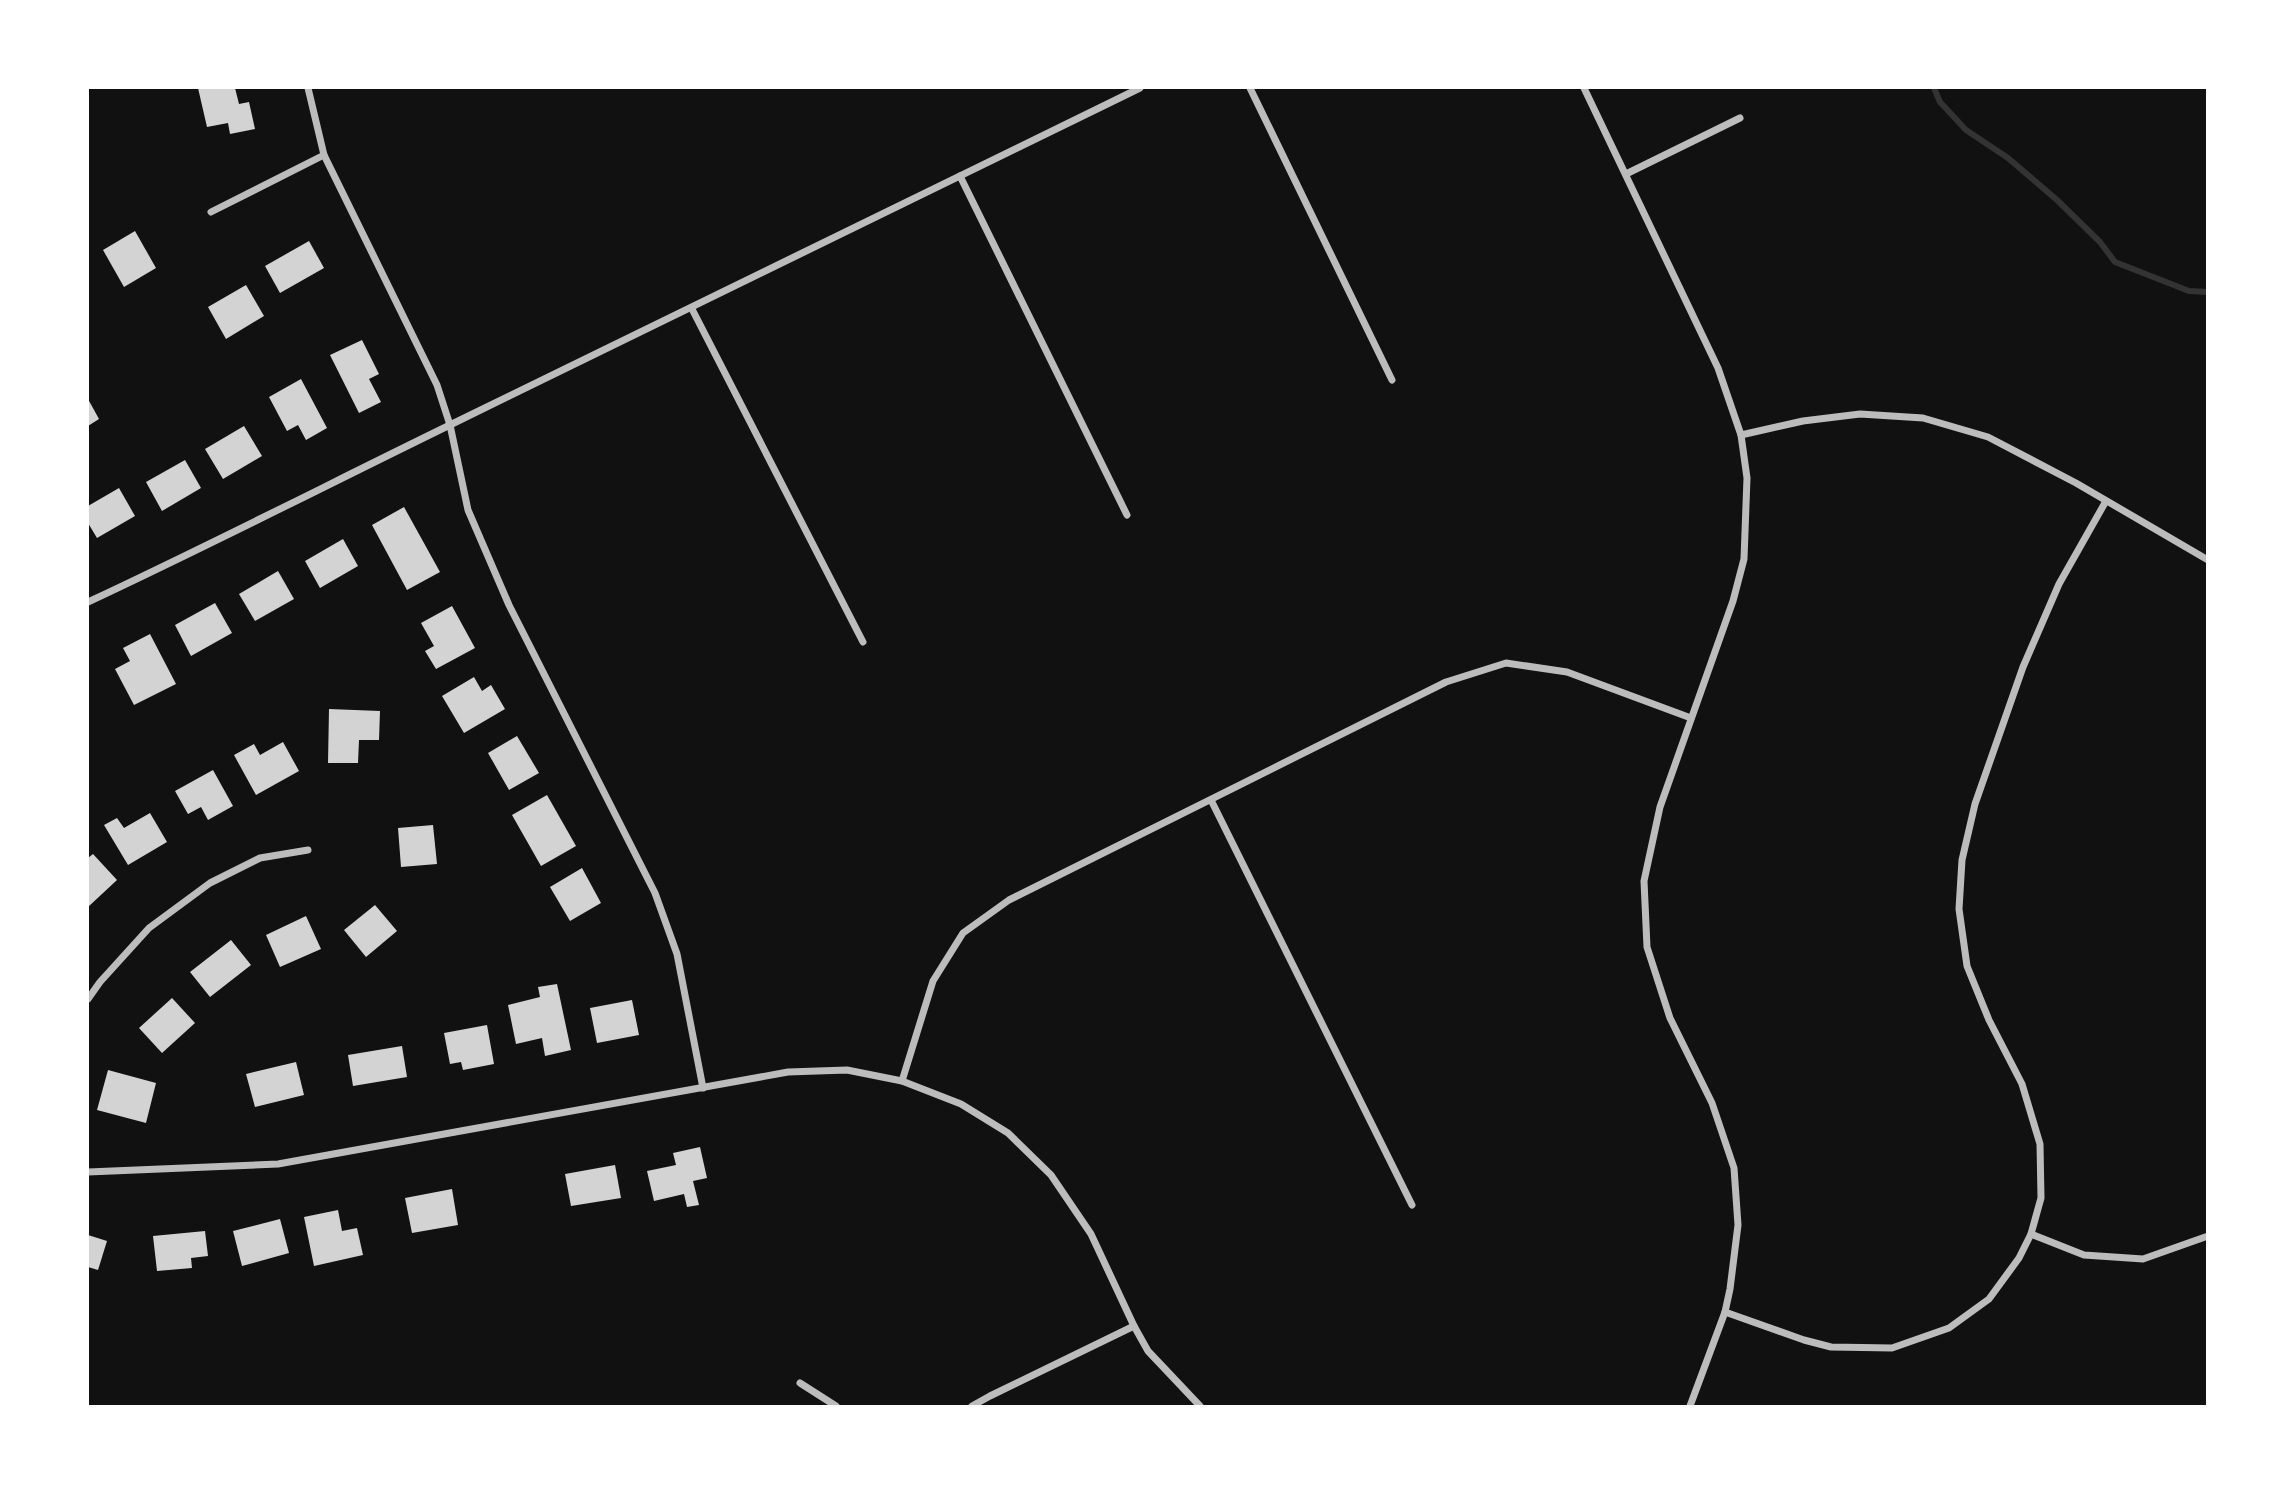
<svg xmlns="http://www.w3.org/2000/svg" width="2295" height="1494" viewBox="0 0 2295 1494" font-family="Quicksand,sans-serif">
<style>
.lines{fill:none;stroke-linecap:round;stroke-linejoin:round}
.stream{stroke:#333;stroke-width:6}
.building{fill:#d3d3d3}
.minor{stroke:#bcbcbc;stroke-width:7}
</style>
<rect width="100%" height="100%" fill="#111"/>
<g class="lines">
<polyline class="stream" points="1934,88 1940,102 1966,130 2008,158 2057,200 2100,242 2115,262 2189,291 2208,292"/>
</g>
<g class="building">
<polygon points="198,88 235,88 239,104 249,102 255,129 230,134 228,123 207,127"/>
<polygon points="135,231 156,268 124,287 103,250"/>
<polygon points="309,241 324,268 280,293 265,266"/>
<polygon points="246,285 264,316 226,339 208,307"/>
<polygon points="362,340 379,374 369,379 381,402 359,413 330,355"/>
<polygon points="301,379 327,428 306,440 298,425 287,431 269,397"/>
<polygon points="88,399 99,419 88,426"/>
<polygon points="244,426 262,456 223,479 205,449"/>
<polygon points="185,460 201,488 162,511 146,482"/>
<polygon points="119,488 135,516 97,538 88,523 88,506"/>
<polygon points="404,507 440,572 407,590 372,525"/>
<polygon points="343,539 358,566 320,588 305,561"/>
<polygon points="278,571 294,599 255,621 239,594"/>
<polygon points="215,603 232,633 191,656 175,625"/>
<polygon points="452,606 475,648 436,669 425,651 434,646 421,623"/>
<polygon points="150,634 176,684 134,705 115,669 130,661 123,648"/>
<polygon points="474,677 482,691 491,685 505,709 464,733 442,696"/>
<polygon points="329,709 380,711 379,740 359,740 358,763 328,763"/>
<polygon points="517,736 539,773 509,790 488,753"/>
<polygon points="283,742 299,771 256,795 234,755 254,744 260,755"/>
<polygon points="213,770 233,806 208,820 201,807 188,814 175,791"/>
<polygon points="547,795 576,846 541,866 512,815"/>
<polygon points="150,813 167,842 128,865 104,825 117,818 124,828"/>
<polygon points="433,825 437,864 401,867 398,828"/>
<polygon points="93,854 117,880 88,907 88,858"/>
<polygon points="582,868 601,903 570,921 550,887"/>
<polygon points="375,905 397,931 366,957 344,930"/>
<polygon points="306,916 321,949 280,967 266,935"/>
<polygon points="231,940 251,965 210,997 190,972"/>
<polygon points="557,984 571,1050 545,1056 542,1038 516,1044 508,1005 540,997 538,987"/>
<polygon points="172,998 195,1023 162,1053 139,1028"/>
<polygon points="632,1000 639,1035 597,1043 590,1008"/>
<polygon points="487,1025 494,1064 463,1070 461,1062 450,1064 444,1033"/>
<polygon points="402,1046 407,1077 353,1086 348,1055"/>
<polygon points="296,1062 304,1095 255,1107 246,1074"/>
<polygon points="108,1070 156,1083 146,1123 97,1110"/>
<polygon points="700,1147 707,1178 693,1181 699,1205 687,1207 684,1194 654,1201 647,1171 676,1165 673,1153"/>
<polygon points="615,1165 621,1198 571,1206 565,1174"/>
<polygon points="452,1189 458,1225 412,1233 405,1198"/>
<polygon points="338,1210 342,1231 357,1228 363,1255 314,1266 304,1217"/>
<polygon points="280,1219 289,1253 242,1266 233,1231"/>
<polygon points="205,1231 208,1256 191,1258 192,1268 157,1271 153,1236"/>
<polygon points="88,1235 107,1241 98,1270 88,1267"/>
</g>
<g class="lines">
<g class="minor">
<polyline points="308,88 324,155 437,385 450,425 468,510 509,605 655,893 677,954 703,1088"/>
<polyline points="1250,88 1392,380"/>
<polyline points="1584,88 1718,368 1741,435 1747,478 1744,559 1733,601 1660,807 1644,881 1647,947 1670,1018 1712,1103 1734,1168 1738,1225 1730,1289 1725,1312 1690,1406"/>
<polyline points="1626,174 1740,118"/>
<polyline points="960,176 1127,515"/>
<polyline points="211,212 324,155"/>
<polyline points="692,309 863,642"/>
<polyline points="1741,435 1803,421 1860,414 1923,418 1988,437 2076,483 2208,560"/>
<path d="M88 602C210 545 331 483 452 424 682 312 911 200 1140 88"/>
<polyline points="1211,800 1412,1205"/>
<polyline points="88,999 100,982 149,928 210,883 260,858 308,850"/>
<polyline points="902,1081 933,981 963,933 1009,900 1446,682 1506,663 1567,672 1691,718"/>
<polyline points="88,1172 278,1164 788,1072 847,1070 902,1081 961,1104 1008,1133 1051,1175 1091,1234 1134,1326 1148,1351 1200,1406"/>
<polyline points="2031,1234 2084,1255 2143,1259 2208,1236"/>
<polyline points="1725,1312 1804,1340 1831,1347 1892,1348 1949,1328 1989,1299 2019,1258 2031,1234 2041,1198 2040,1144 2022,1084 1989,1020 1967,966 1959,909 1962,860 1975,804 2023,667 2059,584 2106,501"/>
<polyline points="800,1383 836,1406"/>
<polyline points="972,1406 990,1396 1134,1326"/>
</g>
</g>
<rect width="2295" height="1494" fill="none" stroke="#ffffff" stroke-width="178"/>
</svg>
